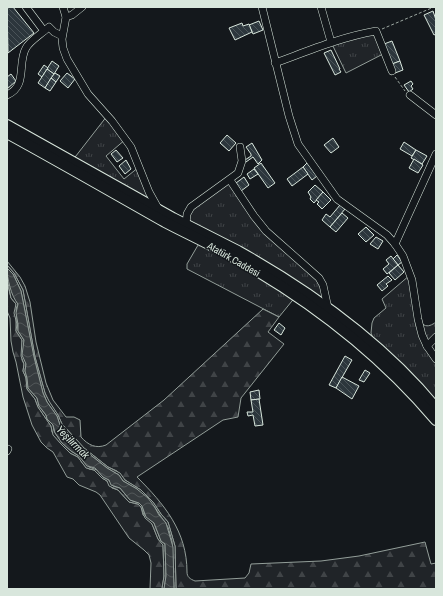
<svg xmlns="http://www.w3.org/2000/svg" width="443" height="596" viewBox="0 0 443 596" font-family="'Archivo Narrow',sans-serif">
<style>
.grass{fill:url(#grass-tufts);stroke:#939e99}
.forest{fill:url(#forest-firs);stroke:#939e99}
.wetland{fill:url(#wetland-marsh);stroke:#939e99}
.water{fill:url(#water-waves);stroke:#939e99}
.building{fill:url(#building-back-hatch);stroke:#d8e6dc}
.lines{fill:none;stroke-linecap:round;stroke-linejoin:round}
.minor-casing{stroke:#d8e6dc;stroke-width:8}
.highway-casing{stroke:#d8e6dc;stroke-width:12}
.path{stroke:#9da8a2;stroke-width:1;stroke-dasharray:3 2;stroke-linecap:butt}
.minor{stroke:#14181c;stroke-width:7}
.highway{stroke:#14181c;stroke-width:10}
.labels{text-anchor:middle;stroke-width:3;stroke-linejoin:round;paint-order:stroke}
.street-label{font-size:10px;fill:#d8e6dc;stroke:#14181c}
.water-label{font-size:11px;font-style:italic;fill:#d8e6dc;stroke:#14181c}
</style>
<defs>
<pattern id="grass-tufts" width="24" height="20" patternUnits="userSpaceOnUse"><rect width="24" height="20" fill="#202428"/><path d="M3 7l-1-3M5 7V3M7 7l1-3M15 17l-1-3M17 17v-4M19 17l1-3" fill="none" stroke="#404447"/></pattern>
<pattern id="forest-firs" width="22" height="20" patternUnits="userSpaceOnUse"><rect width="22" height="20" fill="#202428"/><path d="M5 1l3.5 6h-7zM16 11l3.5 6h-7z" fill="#404447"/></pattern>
<pattern id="wetland-marsh" width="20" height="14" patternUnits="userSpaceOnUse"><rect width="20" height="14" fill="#202428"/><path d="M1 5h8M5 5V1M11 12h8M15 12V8" fill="none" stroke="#404447"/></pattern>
<pattern id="water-waves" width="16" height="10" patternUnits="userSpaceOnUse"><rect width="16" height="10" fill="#363b3e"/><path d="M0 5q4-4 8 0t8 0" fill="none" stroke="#525759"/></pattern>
<pattern id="building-back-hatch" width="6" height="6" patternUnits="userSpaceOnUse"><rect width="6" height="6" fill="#2c363c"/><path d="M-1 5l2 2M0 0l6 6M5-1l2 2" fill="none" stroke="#4a5358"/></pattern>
</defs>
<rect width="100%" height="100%" fill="#14181c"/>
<g class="grass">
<polygon points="376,31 385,53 346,73 331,42"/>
<polygon points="107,116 126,139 106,156 124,179 139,167 159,210 72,161"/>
<polygon points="230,180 254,216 319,278 328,308 186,219 187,214"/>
<polygon points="201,240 296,296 279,317 187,269 187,264"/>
<path d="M410 275C412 286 414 320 424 325 428 327 432 325 436 322V337L427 346 436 359V408L377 348 371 333 372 323 374 318 386 308 382 299Z"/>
</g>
<g class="forest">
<path d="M7 261 20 277 25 286 30 302 36 342 46 383 53 400 66 417H74L80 420 81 437C88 445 96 449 106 445L164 400 263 309 279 317 268 332 284 344 241 398 238 417 223 420 137 477C164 504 187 531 187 572 187 577 190 579 195 581L245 578 249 573 251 564 321 561 359 556 425 542 431 564 436 563V589H176L175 546 168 522 161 514 153 502 141 490 125 480 117 471 108 467 84 448 62 424 58 415 49 402 45 393 35 357 23 290 14 273 7 265Z"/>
<polygon points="7,282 11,298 16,304 16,331 22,340 22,360 24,364 23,371 26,378 27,389 35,399 38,407 51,426 52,432 61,444 70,453 78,457 83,464 89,469 94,470 102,478 107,481 112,488 118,490 129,502 138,504 141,507 143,515 152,524 158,539 163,545 164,576 162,589 150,589 151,563 149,555 144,550 129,538 100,495 96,492 79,485 73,479 67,477 53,452 47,448 41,442 32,425 23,397 16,362 13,352 11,341 10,318 7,311"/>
</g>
<g class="wetland">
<polygon points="7,265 14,273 23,290 35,357 45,393 49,401 58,415 62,424 84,448 108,467 120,473 125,480 141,490 153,502 161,514 168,522 175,546 176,589 174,589 172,541 168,527 154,506 137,489 123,481 119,475 107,468 83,449 60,425 57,416 47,402 43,393 34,357 21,291 13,274 7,268"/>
<path d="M7 278C12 287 12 295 18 304L16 309 18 331 24 340 26 364 25 371 27 378 28 388 37 398 39 406 46 415 47 419 53 425 54 431 62 443 71 451 79 456 89 467 97 470 103 477 109 480 113 486 120 488 130 500 139 503 142 506 145 515 154 523 161 541 165 544 166 576 164 589H162L164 576 163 545 158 539 152 524 145 518 141 507 138 504 129 502 118 490 109 486 107 481 102 478 94 470 86 468 78 457 70 453 61 444 53 435 51 426 38 407 35 399 27 389 26 378 23 371 24 364 21 356 22 340 16 331 17 324 14 313 16 304 11 298Z"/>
</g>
<path class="water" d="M7 268 13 274 21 291 34 357 43 393 47 402 57 416 60 425 83 449 107 468 119 475 123 481 137 489 148 498 154 506 159 515 166 523 173 547 174 589H164L166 576 165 544 161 541 154 523 146 517 142 506 139 503 130 500 120 488 111 485 109 480 103 477 95 468 87 466 79 456 71 451 62 443 55 433 53 425 47 419 46 415 39 406 37 398 28 388 27 378 25 371 26 364 22 355 24 340 18 331V324L16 313 18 304C11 296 7 278 7 268Z"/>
<g class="building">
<polygon points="7,7 13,7 34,33 8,53"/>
<polygon points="433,11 436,20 436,34 434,35 424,15"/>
<polygon points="259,21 263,30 253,34 249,25"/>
<polygon points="242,23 243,26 249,24 252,32 235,40 229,28"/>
<polygon points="392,41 400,61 392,64 384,44"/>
<polygon points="331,50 340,69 339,69 341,72 335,75 324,53"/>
<polygon points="52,61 59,66 54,74 47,69"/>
<polygon points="400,61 403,70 395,73 392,64"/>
<polygon points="44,65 48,68 42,77 38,74"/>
<polygon points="47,69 54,74 45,88 38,83"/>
<polygon points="55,73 60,76 56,82 51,78"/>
<polygon points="67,73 75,79 68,88 60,81"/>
<polygon points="11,74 16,81 7,89 7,77"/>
<polygon points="51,78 56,82 50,91 45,88"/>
<polygon points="411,81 413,84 411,86 413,89 409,92 404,85"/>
<polygon points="227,135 236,143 229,151 220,143"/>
<polygon points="333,138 339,147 331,153 324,145"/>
<polygon points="404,142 416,150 412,156 400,149"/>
<polygon points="252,143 262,160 258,164 253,157 246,162 245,160 251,156 251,154 246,147"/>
<polygon points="116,150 123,158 117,162 111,154"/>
<polygon points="416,150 427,156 422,164 411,158"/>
<polygon points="414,159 423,165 418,173 409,168"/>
<polygon points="126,160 131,169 125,174 119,166"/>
<polygon points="261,163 275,183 268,188 254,168"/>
<polygon points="307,163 317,176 312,180 303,167"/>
<polygon points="303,167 308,174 292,186 287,179"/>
<polygon points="254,169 258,174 250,179 247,174"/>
<polygon points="244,177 249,185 241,191 236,183"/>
<polygon points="315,185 323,192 314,203 310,199 311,197 308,192"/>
<polygon points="323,192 331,200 322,209 317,204 319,202 316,200"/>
<polygon points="340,205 345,209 330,227 322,220 326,214 330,217"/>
<polygon points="342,213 348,218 336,232 330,227"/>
<polygon points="366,227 374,235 366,242 358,234"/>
<polygon points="376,237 383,241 378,249 370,244"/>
<polygon points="397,255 402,262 398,265 393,259"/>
<polygon points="391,256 398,265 387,274 383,269 389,264 386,260"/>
<polygon points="398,265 404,272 395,280 389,273"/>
<polygon points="388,276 392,280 386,284 388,286 382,291 377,285"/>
<polygon points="279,323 285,328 281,335 274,330"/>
<polygon points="345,356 352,360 336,388 329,385"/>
<polygon points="365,370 370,373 364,382 359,380"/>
<polygon points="342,377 359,386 352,399 336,388"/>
<polygon points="259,390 260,399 251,400 250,392"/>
<polygon points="259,399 263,425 255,426 253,415 248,416 247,412 253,412 251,400"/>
</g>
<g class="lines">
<defs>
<g id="minor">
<polyline points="63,7 66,17 62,39 63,48 67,59 88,94 112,121 131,147 149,192 159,210"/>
<polyline points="262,7 289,116 298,144 337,199 387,235 395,244 403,256 412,280 418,319 422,335 427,346 436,359"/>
<polyline points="321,7 331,42"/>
<polyline points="66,17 72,15 82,7"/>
<polyline points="44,31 49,27 54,32 62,36"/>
<path d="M275 63C308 51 341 37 376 31L392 71"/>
<path d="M7 95C28 86 17 63 26 48 29 42 38 36 44 31L26 7"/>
<polyline points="410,95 436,115"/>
<polyline points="230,180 254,216 266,231 319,278 323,285 328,308"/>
<polyline points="186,224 187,214 191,207 238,173 242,161 240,147"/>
<polyline points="395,244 436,154"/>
<polyline points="427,346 436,337"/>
<polyline points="7,451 8,449"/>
</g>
<g id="highway">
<path d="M7 125C62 156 118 187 173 218 195 229 216 240 238 251 311 292 382 342 436 408"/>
<path d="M7 133C60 162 112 192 165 222 188 234 212 245 235 258 310 300 380 354 436 420"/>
</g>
</defs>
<use href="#minor" class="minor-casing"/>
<use href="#highway" class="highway-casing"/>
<g class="path">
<polyline points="382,29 434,7"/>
<polyline points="395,77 405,91"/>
</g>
<use href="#minor" class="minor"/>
<use href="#highway" class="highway"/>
</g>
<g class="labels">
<g class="street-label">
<text transform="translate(234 259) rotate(30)" y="4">Atatürk Caddesi</text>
</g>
<g class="water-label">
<text transform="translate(73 442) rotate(45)" y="4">Yeşilırmak</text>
</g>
</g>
<rect width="443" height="596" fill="none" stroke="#d8e6dc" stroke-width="16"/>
</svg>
